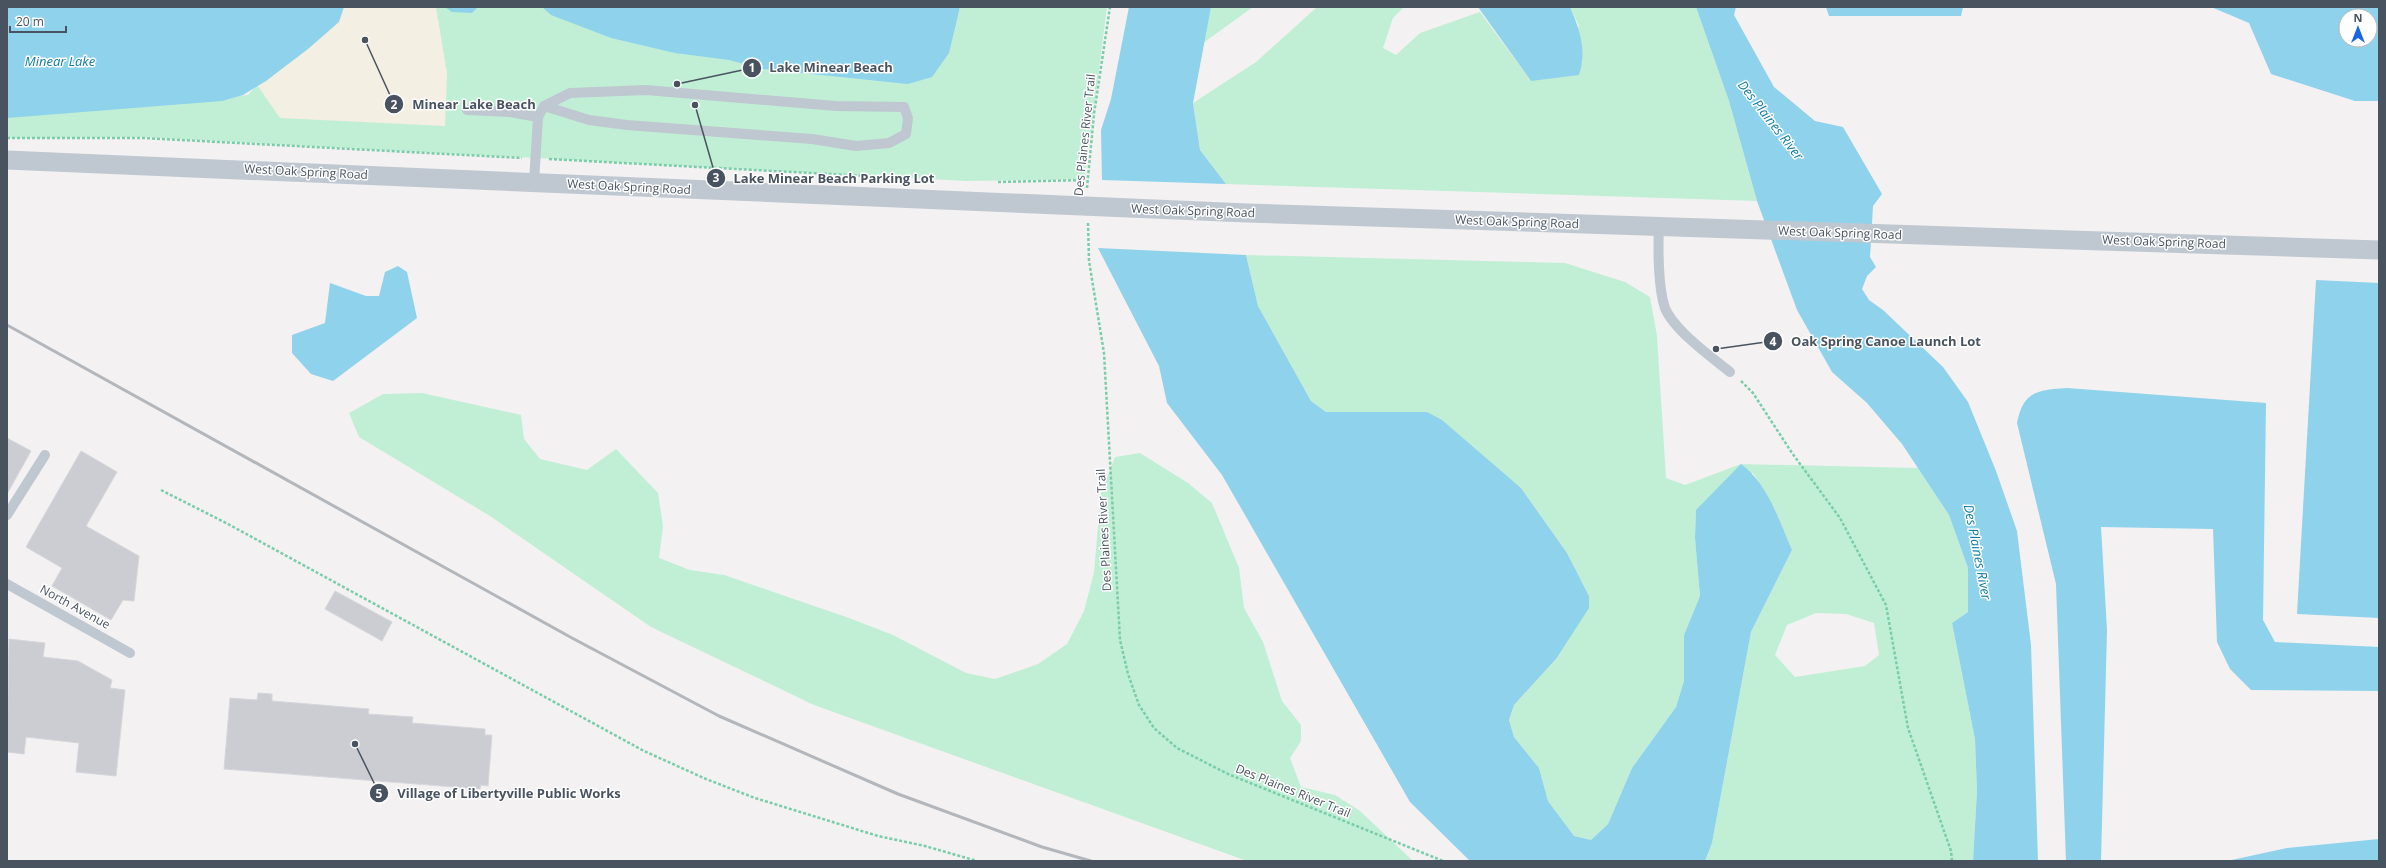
<svg xmlns="http://www.w3.org/2000/svg" width="2386" height="868" viewBox="0 0 2386 868" font-family="'Open Sans',sans-serif">
<style>
.green{fill:#c1efd6;fill-rule:evenodd}
.sand{fill:#f4efe3}
.water{fill:#8fd2ec;fill-rule:evenodd}
.building{fill:#cbcdd3;stroke:#d5d7dc}
.lines{fill:none;stroke-linecap:round;stroke-linejoin:round}
.path{stroke:#79cda9;stroke-width:2.5;stroke-dasharray:3 2;stroke-linecap:butt}
.service{stroke:#bfc7d0;stroke-width:10}
.minor{stroke:#bfc7d0;stroke-width:19}
.rail{stroke:#b3b6bb;stroke-width:3}
.labels{text-anchor:middle;stroke-width:3;stroke-linejoin:round;paint-order:stroke}
.street-label{font-size:12px;fill:#49535f;stroke:#fff}
.water-label{font-size:13px;font-style:italic;fill:#0e7ba5;stroke:#fff}
.leader{fill:none;stroke:#49535f;stroke-width:1.5}
.callout-dot{fill:#49535f;stroke:#fff;stroke-width:1.5}
.mark-label{font-size:12px;text-anchor:middle;font-weight:bold;fill:#fff}
.callout-label{font-size:13px;text-anchor:middle;font-weight:bold;fill:#49535f;stroke:#fff;stroke-width:3;stroke-linejoin:round;paint-order:stroke}
</style>
<rect width="100%" height="100%" fill="#f3f1f1"/>
<g class="green">
<polygon points="321,7 545,7 947,53 960,7 1107,7 1085,179 966,181 142,137 7,138 7,117 248,95 300,35"/>
<polygon points="1211,7 1253,7 1203,43"/>
<polygon points="1317,7 1404,7 1393,18 1383,48 1396,55 1420,33 1480,12 1531,81 1579,26 1570,7 1696,7 1729,101 1757,201 1226,184 1200,150 1193,103 1256,62"/>
<path d="M1246 255 1565 263 1625 282 1650 297 1657 336 1666 478 1685 485 1741 464 1918 468 1949 515 1968 568V612L1952 623 1975 739 1977 791 1973 861H1705L1712 843 1751 632 1792 550 1775 509 1753 473 1696 510 1695 538 1700 596 1684 635V681L1676 707 1632 768 1608 824 1591 840 1574 836 1548 801 1539 768 1514 737 1509 720 1514 705 1556 659 1589 596 1567 553 1521 488 1427 412H1326L1311 401 1258 306ZM1816 613 1846 614 1874 623 1879 655 1865 666 1795 677 1775 655 1787 625Z"/>
<polygon points="422,393 521,415 524,439 540,459 587,470 616,449 658,493 663,526 659,558 690,570 724,575 849,618 893,635 966,673 995,679 1038,664 1067,644 1084,611 1094,572 1101,493 1115,457 1140,453 1188,483 1212,503 1239,568 1244,608 1263,642 1282,701 1301,725 1301,741 1290,758 1301,787 1335,795 1360,811 1413,861 1247,861 814,705 651,627 490,516 359,437 349,413 383,394"/>
</g>
<polygon class="sand" points="317,7 436,7 447,73 445,126 280,118 255,82"/>
<g class="water">
<polygon points="7,7 344,7 339,22 308,49 266,81 243,95 222,101 7,118"/>
<polygon points="445,7 478,7 472,13 452,12"/>
<polygon points="542,7 960,7 949,53 932,77 908,84 763,69 729,60 675,53 611,38 551,15"/>
<polygon points="1129,7 1211,7 1193,103 1200,150 1226,184 1102,180 1101,130 1111,99"/>
<path d="M1478 7H1570C1580 30 1587 51 1579 75L1531 81Z"/>
<polygon points="1696,7 1736,7 1734,15 1774,87 1815,121 1843,127 1882,194 1873,206 1870,257 1876,267 1867,276 1862,289 1869,300 1883,310 1943,367 1968,402 1996,471 2017,531 2031,645 2038,861 1973,861 1977,791 1975,739 1952,623 1968,612 1968,568 1949,515 1902,444 1867,403 1832,372 1797,310 1757,201 1729,101"/>
<polygon points="1826,7 1963,7 1961,16 1829,16"/>
<path d="M2211 7H2379V101H2355L2271 74 2249 23ZM2346 16H2370V40H2346Z"/>
<path d="M1098 248 1246 255 1258 306 1311 401 1326 412H1427L1442 420 1521 488 1567 553 1589 596V608L1556 659 1514 705 1509 720 1514 737 1539 768 1548 801 1574 836 1591 840 1608 824 1632 768 1676 707 1684 681V635L1700 596 1695 538 1696 510 1741 464C1768 484 1779 520 1792 550L1751 632 1712 843 1705 861H1470L1410 802 1222 475 1167 403 1159 366Z"/>
<polygon points="398,266 407,272 417,318 333,381 311,374 292,353 292,335 325,323 330,283 366,296 379,296 385,272"/>
<polygon points="2316,280 2379,283 2379,618 2297,614"/>
<path d="M2067 388 2266 403 2263 620 2275 642 2379 647V691L2251 690 2230 669 2217 642 2213 529 2101 527 2107 630 2101 861H2066L2056 584 2017 423C2023 391 2038 390 2067 388Z"/>
<polygon points="2379,839 2379,861 2227,861 2287,848"/>
</g>
<g class="building">
<polygon points="7,438 31,451 7,494"/>
<polygon points="81,451 117,472 86,526 139,556 134,601 123,600 111,620 52,586 62,568 26,547"/>
<polygon points="335,591 392,622 382,641 325,609"/>
<polygon points="9,639 45,643 43,657 78,661 112,680 110,688 125,690 116,776 76,772 79,743 26,737 24,754 7,752"/>
<polygon points="258,693 272,694 272,701 369,709 368,714 413,717 412,723 485,729 485,735 492,735 488,786 481,785 480,789 224,769 230,698 257,700"/>
</g>
<g class="lines">
<g class="path">
<polyline points="7,138 143,138 522,158"/>
<polyline points="549,159 867,176"/>
<polyline points="998,182 1087,180"/>
<polyline points="1087,188 1094,114 1110,7"/>
<polyline points="1088,223 1089,261 1104,353 1120,640 1128,674 1139,705 1154,728 1177,748 1228,774 1443,861"/>
<polyline points="1741,381 1753,393 1792,453 1840,518 1886,605 1908,728 1951,851 1952,861"/>
<polyline points="161,490 228,524 644,751 706,779 755,798 878,836 925,846 977,861"/>
</g>
<g class="service">
<polyline points="467,110 510,112 538,117"/>
<polyline points="534,182 538,117 544,106 570,93 646,90 836,106 904,107 908,118 906,134 889,143 856,146 812,139 627,125 589,120 544,106"/>
<path d="M1659 226C1658 248 1658 288 1665 308 1674 330 1711 357 1730 372"/>
<polyline points="7,515 45,455"/>
<polyline points="7,584 130,653"/>
</g>
<polyline class="minor" points="7,160 1247,213 2379,250"/>
<polyline class="rail" points="7,325 572,638 719,716 898,794 1042,847 1091,861"/>
</g>
<g class="labels">
<g class="street-label">
<text transform="translate(1085 135) rotate(-84)" y="4">Des Plaines River Trail</text>
<text transform="translate(306 172) rotate(3)" y="4">West Oak Spring Road</text>
<text transform="translate(629 187) rotate(3)" y="4">West Oak Spring Road</text>
<text transform="translate(1193 211) rotate(2)" y="4">West Oak Spring Road</text>
<text transform="translate(1517 222) rotate(2)" y="4">West Oak Spring Road</text>
<text transform="translate(1840 233) rotate(2)" y="4">West Oak Spring Road</text>
<text transform="translate(2164 242) rotate(2)" y="4">West Oak Spring Road</text>
<text transform="translate(1104 530) rotate(-93)" y="4">Des Plaines River Trail</text>
<text transform="translate(75 607) rotate(29)" y="4">North Avenue</text>
<text transform="translate(1293 791) rotate(22)" y="4">Des Plaines River Trail</text>
</g>
<g class="water-label">
<text x="60" y="66">Minear Lake</text>
<text transform="translate(1771 120) rotate(52)" y="5">Des Plaines River</text>
<text transform="translate(1978 552) rotate(79)" y="5">Des Plaines River</text>
</g>
</g>
<path class="leader" d="M677 84L752 68M365 40L394 104M695 105L716 178M1716 349L1773 341M355 744L379 793"/>
<g class="callout-dot">
<circle cx="677" cy="84" r="4"/>
<circle cx="365" cy="40" r="4"/>
<circle cx="695" cy="105" r="4"/>
<circle cx="1716" cy="349" r="4"/>
<circle cx="355" cy="744" r="4"/>
<circle cx="752" cy="68" r="10"/>
<circle cx="394" cy="104" r="10"/>
<circle cx="716" cy="178" r="10"/>
<circle cx="1773" cy="341" r="10"/>
<circle cx="379" cy="793" r="10"/>
</g>
<g class="mark-label">
<text x="752" y="72">1</text>
<text x="394" y="109">2</text>
<text x="716" y="182">3</text>
<text x="1773" y="346">4</text>
<text x="379" y="798">5</text>
</g>
<g class="callout-label">
<text x="831" y="72">Lake Minear Beach</text>
<text x="474" y="109">Minear Lake Beach</text>
<text x="834" y="183">Lake Minear Beach Parking Lot</text>
<text x="1886" y="346">Oak Spring Canoe Launch Lot</text>
<text x="509" y="798">Village of Libertyville Public Works</text>
</g>
<rect width="2386" height="868" fill="none" stroke="#49535f" stroke-width="16"/>
<g transform="translate(2358 28)"><circle r="19" fill="#ffffff" stroke="#b6babf"/>
<path d="M0-3L7 15L0 10L-7 15Z" fill="#1b66e4"/>
<text y="-6" font-size="11" font-weight="bold" text-anchor="middle" fill="#49535f">N</text>
</g>
<path d="M10 26v6h56v-6" fill="none" stroke="#49535f" stroke-width="2"/>
<text x="16" y="26" font-size="12" fill="#49535f" stroke="#ffffff" stroke-width="3" paint-order="stroke">20 m</text>
</svg>
